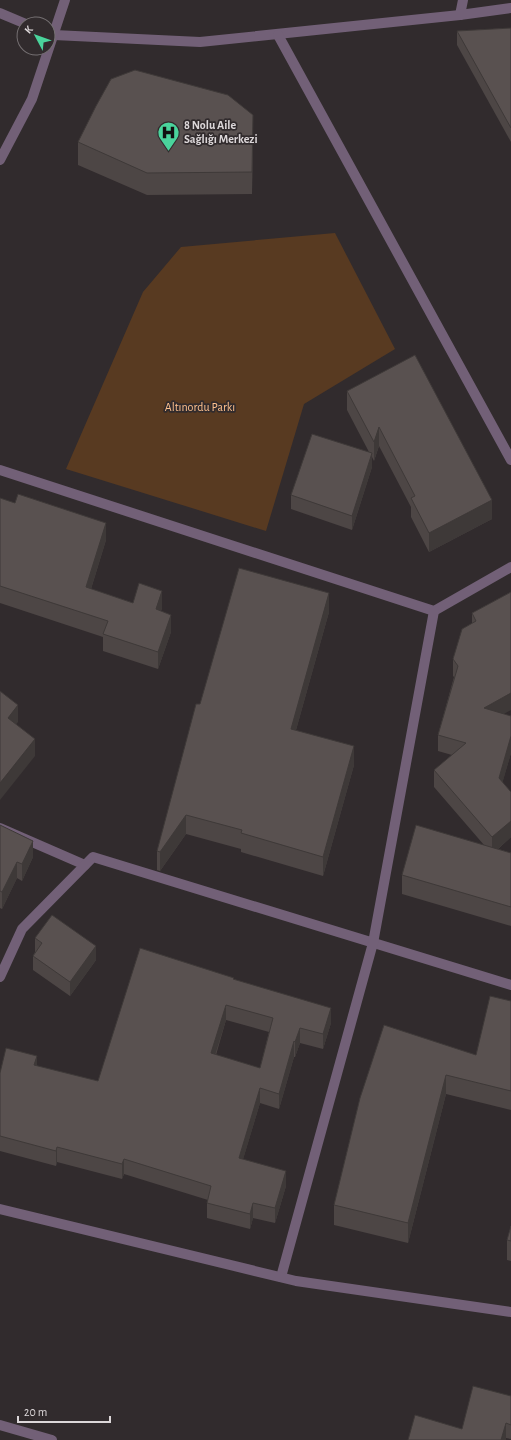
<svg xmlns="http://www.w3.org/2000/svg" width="511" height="1440" viewBox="0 0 511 1440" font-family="'Alegreya Sans',sans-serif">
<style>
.green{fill:#583a21}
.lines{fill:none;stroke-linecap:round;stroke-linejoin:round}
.minor{stroke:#726077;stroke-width:10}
.tertiary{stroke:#726077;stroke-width:10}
.wall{fill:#4d4645;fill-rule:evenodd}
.shaded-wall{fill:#3e3938}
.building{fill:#595150;stroke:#3e3938;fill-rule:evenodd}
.labels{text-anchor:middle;stroke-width:3.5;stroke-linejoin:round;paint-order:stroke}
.poi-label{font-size:12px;font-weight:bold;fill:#dcd7d9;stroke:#312b2d;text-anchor:start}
.park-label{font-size:12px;fill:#fec08d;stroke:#312b2d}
</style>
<rect width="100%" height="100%" fill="#312b2d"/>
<polygon class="green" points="335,233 395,349 304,404 266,531 66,469 143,292 181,247"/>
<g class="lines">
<g class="minor">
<polyline points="0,13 26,24"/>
<polyline points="460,15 463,0"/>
<polyline points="48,33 54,35 200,42 460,15 511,8"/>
<polyline points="0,470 434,611 511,567"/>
<polyline points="0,828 85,865"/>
<polyline points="0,977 22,929 93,857 511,985"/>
<polyline points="281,1277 373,943 434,611"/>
<polyline points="0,1425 52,1440"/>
</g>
<g class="tertiary">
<polyline points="278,35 511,460"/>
<polyline points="0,160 32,99 65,0"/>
<polyline points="0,1209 296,1281 511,1312"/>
</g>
</g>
<g class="wall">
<polygon points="511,28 511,142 457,45 457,31"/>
<polygon points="253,138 252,194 147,195 78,165 78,142"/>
<polygon points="347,391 492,519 429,552 411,517 411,507 379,446 374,461 372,457 372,467 352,530 291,509 291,495 369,452 347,410"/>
<polygon points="0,498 106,540 91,589 133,603 162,608 161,611 171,632 158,669 103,651 103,637 0,603"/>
<polygon points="511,592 504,714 511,716 511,753 502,783 511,792 511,837 498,849 511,853 511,926 402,894 402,875 484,845 434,787 434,770 452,755 438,751 438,735 454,677 453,676 453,659 472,623 472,613"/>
<polygon points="329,612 296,730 354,765 323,876 241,852 241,849 186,834 160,871 157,870 157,851 200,704"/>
<polygon points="0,825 33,857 22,881 17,878 2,909 0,908"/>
<polygon points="35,938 96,960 70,996 33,970 33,956 35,952"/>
<path d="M234 979 331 1023 323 1049 300 1043 295 1057H294L279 1109 260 1103 243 1159 286 1186 275 1223 253 1218 250 1229 207 1218V1203L208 1200 124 1174 122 1179 57 1162 56 1166 0 1151V1073L37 1066 98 1081ZM226 1020 269 1032 260 1068 216 1055Z"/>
<polygon points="511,1001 511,1110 446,1094 408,1243 334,1225 334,1205 360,1098 476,1055"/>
<polygon points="511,1226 511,1261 507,1260 507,1240"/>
<polygon points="511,1396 511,1439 506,1438 506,1440 408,1440 462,1429"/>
</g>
<g class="shaded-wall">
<polygon points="253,115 253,138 252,194 252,172"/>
<polygon points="379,427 379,446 374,461 374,442"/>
<polygon points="372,453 372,467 352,530 352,516"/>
<polygon points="492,500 492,519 429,552 429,533"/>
<polygon points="106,523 106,540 86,605 86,587"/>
<polygon points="162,591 162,608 156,627 156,609"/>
<polygon points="329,593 329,612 291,748 291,729"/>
<polygon points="171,615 171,632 158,669 158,652"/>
<polygon points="511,693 511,710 484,725 484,708"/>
<polygon points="18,705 18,722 8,735 8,718"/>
<polygon points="511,736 511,753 499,795 499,778"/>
<polygon points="35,739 35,756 0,800 0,783"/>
<polygon points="354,746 354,765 323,876 323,857"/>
<polygon points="186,815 186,834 160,871 160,852"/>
<polygon points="511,821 511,837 492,854 492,837"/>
<polygon points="33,841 33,857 22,881 22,864"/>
<polygon points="17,862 17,878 2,909 2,892"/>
<polygon points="96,946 96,960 70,996 70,982"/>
<polygon points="226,1005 226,1020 211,1068 211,1053"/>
<polygon points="331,1008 331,1023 323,1049 323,1034"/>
<polygon points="300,1028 300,1043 295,1057 295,1042"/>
<polygon points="294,1041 294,1057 279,1109 279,1094"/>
<polygon points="37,1056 37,1071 34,1065"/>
<polygon points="446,1075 446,1094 408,1243 408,1223"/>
<polygon points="260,1088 260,1103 239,1173 239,1158"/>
<polygon points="57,1147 57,1162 56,1166 56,1151"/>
<polygon points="124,1159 124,1174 122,1179 122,1164"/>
<polygon points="286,1171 286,1186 275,1223 275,1208"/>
<polygon points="253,1203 253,1218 250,1229 250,1214"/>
<polygon points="506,1423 506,1440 501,1440"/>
</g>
<g class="building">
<polygon points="511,28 511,128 457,31"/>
<polygon points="135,70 228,95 253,115 252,172 147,173 78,142 96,106 111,79"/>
<polygon points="415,355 492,500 429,533 411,498 415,496 379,427 374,442 347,391"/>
<polygon points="312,434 372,453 352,516 291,495"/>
<polygon points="18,494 106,523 86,587 133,603 139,583 162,591 156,609 171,615 158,652 103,634 108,621 0,586 0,498 15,503"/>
<polygon points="239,568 329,593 291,729 354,746 323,857 241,833 242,830 186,815 160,852 157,851 196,704 200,704"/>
<polygon points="511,592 511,693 484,708 511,716 511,736 499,778 511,792 511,821 492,837 434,770 466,743 438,735 458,666 453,659 462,629 476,621 472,613"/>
<polygon points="0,691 18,705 8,718 35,739 0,783"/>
<polygon points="0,825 33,841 22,864 17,862 2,892 0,891"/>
<polygon points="416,825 511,853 511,907 402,875"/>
<polygon points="52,915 96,946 70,982 33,956 42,943 35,938"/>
<path d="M140 948 234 978 233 979 331 1008 323 1034 300 1028 295 1042 294 1041 279 1094 260 1088 239 1158 286 1171 275 1208 253 1203 250 1214 207 1203 211 1186 124 1159 122 1164 57 1147 56 1151 0 1136V1073L6 1048 37 1056 34 1065 98 1081ZM226 1005 273 1018 260 1068 211 1053Z"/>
<polygon points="490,996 511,1001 511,1091 446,1075 408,1223 334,1205 360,1098 384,1025 476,1055"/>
<polygon points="511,1226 511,1241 507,1240"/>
<polygon points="473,1386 511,1396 511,1425 506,1423 501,1440 408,1440 415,1415 462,1429"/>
</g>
<defs>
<symbol id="hospital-pin" viewBox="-11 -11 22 30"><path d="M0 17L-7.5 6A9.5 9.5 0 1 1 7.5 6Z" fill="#4ad49c" stroke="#312b2d"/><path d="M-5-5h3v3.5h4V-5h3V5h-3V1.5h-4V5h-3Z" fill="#111"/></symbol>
</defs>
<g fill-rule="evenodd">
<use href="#hospital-pin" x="156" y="120" width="25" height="34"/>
</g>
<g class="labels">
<g class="poi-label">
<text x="184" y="129">8 Nolu Aile<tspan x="184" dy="14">Sağlığı Merkezi</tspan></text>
</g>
<g class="park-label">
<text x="200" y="411">Altınordu Parkı</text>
</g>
</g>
<g transform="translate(36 36) rotate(311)"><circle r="19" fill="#312b2d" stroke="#757072"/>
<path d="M0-3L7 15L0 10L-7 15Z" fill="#4ad49c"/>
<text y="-6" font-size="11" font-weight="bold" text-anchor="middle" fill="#dcd7d9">K</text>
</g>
<path d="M18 1416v6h92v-6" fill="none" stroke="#dcd7d9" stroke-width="2"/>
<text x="24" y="1416" font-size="12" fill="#dcd7d9" stroke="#312b2d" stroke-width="3" paint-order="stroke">20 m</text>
</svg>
